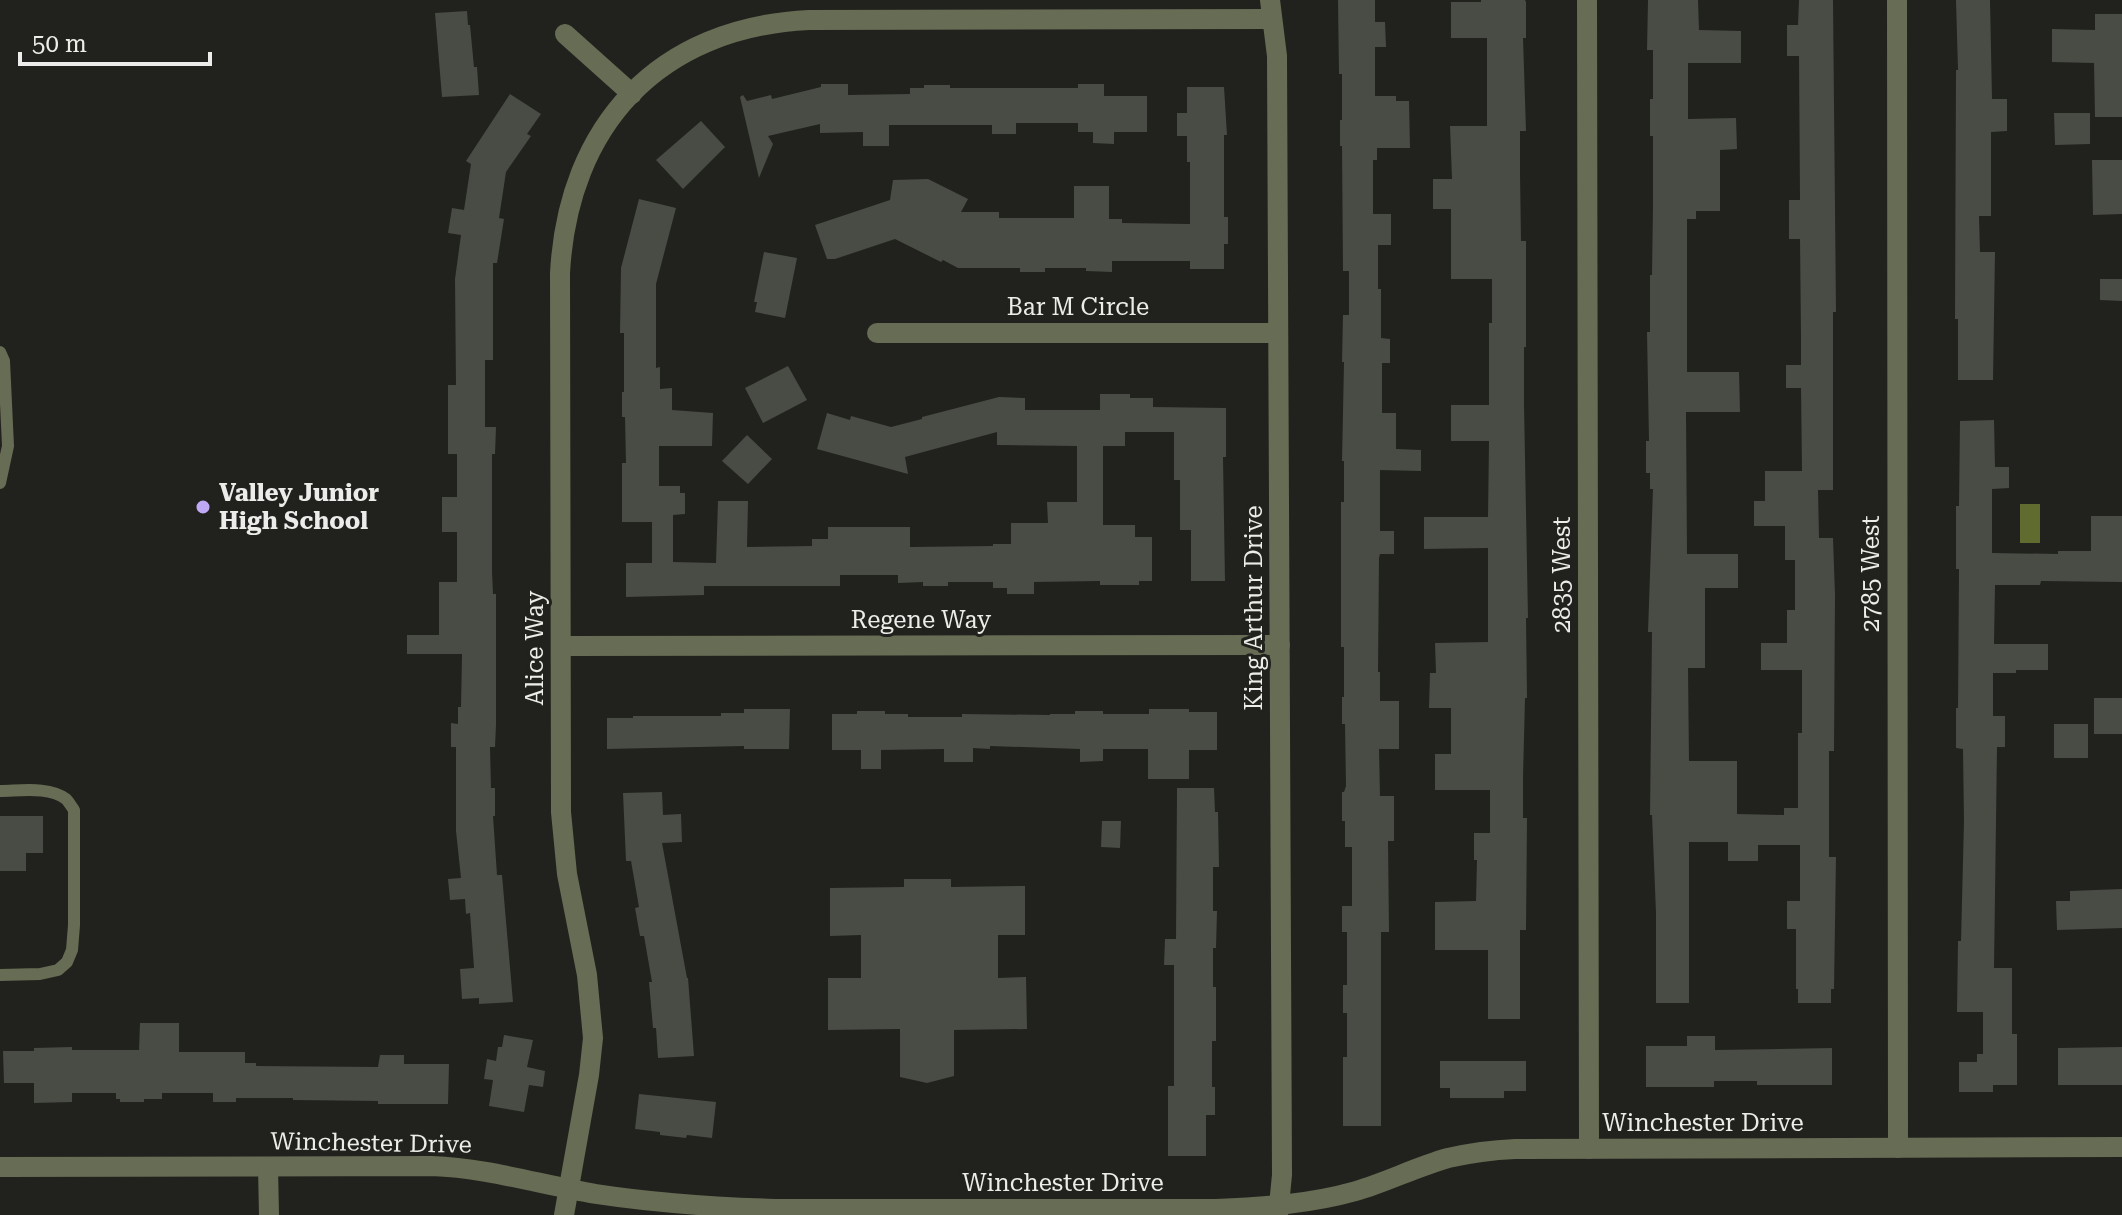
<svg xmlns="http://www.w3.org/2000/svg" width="2122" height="1215" viewBox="0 0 2122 1215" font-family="'Roboto Serif',serif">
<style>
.water{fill:#606b30}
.building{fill:#494b45}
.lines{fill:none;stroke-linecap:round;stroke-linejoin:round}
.service{stroke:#676c54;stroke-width:12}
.minor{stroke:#676c54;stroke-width:20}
.poi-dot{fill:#bfa9f4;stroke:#21221d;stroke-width:3}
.labels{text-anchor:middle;stroke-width:6;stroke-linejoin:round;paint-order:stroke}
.street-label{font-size:24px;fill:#ecedea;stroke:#21221d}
.poi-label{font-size:24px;font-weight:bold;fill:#ecedea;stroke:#21221d;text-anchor:start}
</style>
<rect width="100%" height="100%" fill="#21221d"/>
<rect class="water" x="2020" y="504" width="20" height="39"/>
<g class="building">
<polygon points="1338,0 1375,0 1375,22 1385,22 1386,47 1375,47 1375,96 1396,96 1396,101 1409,101 1410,148 1377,148 1377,160 1373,160 1373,214 1391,214 1391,245 1378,245 1378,289 1381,289 1381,338 1390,339 1390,363 1382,363 1382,413 1396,413 1396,449 1421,450 1421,471 1380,470 1380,531 1394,531 1394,554 1380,554 1379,558 1378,672 1380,672 1380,701 1399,701 1399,749 1379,749 1380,796 1394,796 1394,841 1388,841 1389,932 1381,932 1381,1126 1343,1126 1343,1057 1347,1057 1347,1013 1343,1013 1343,985 1347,985 1347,932 1342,932 1342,906 1352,906 1352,847 1345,847 1345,821 1342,821 1342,792 1344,792 1346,786 1345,724 1342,724 1342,697 1344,697 1344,647 1341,647 1341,502 1344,502 1344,461 1342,461 1344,362 1342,362 1343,315 1349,315 1349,271 1343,271 1342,146 1340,146 1340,120 1342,120 1342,74 1339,74"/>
<polygon points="1481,0 1525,0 1526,2 1526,38 1523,38 1526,131 1520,131 1520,173 1521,241 1526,241 1526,347 1524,347 1524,405 1528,618 1526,618 1527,698 1525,698 1523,777 1523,818 1527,818 1526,930 1520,930 1520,1019 1488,1019 1488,950 1435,950 1435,902 1476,901 1477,860 1474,860 1474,833 1490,833 1490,790 1435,790 1435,754 1451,754 1451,708 1429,708 1430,673 1436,673 1435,643 1488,642 1488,548 1424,549 1424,517 1488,517 1489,441 1451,441 1451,405 1489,405 1489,323 1492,323 1492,279 1451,279 1451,209 1433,209 1433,179 1452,179 1450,126 1487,126 1487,38 1451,38 1451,2 1481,2"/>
<polygon points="1648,0 1698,0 1699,30 1741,31 1741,63 1688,63 1688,119 1736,118 1737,149 1720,150 1720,211 1696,211 1696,219 1687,219 1687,372 1739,372 1740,412 1686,412 1687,554 1738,554 1738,588 1705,588 1705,668 1688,668 1689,761 1737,761 1737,814 1784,815 1784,808 1798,808 1798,733 1802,733 1802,670 1761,670 1761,643 1787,643 1787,610 1795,610 1795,560 1785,560 1785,526 1754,526 1754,501 1765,501 1765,471 1802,471 1801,388 1786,388 1786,365 1801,365 1801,337 1800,239 1789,239 1789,200 1800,200 1799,56 1787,56 1787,25 1798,25 1799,0 1833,0 1836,312 1833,312 1833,490 1818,490 1819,538 1833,538 1835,595 1834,751 1829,751 1829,857 1836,857 1834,989 1831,989 1831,1003 1798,1003 1798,989 1796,989 1796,929 1787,929 1787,901 1800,901 1800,845 1758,845 1758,861 1728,861 1728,842 1689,842 1689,1003 1656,1003 1656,913 1652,815 1650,815 1652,632 1648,632 1653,489 1650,489 1650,473 1646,473 1646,441 1649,441 1647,332 1650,332 1650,275 1652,275 1653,205 1653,136 1650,136 1650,99 1653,99 1653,50 1647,50"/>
<polygon points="1956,0 1990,0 1992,99 2007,99 2007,131 1991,132 1991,216 1979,216 1980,252 1995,252 1993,380 1958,380 1958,319 1955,319 1956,70 1958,70"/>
<polygon points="467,11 468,25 470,25 474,67 477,67 479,95 442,97 435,13"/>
<polygon points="2095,14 2122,14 2122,117 2095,117 2094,63 2052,62 2052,29 2095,30"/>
<polygon points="821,84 848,84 848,95 910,94 910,88 924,88 924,85 950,85 950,88 1078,88 1078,84 1104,84 1104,96 1147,96 1147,132 1114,132 1114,144 1093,143 1093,132 1078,132 1078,123 1016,123 1016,134 992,134 992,125 889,125 889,146 863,146 863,132 820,133 820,124 768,136 773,144 759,178 740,97 743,95 747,101 771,95 772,99 821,87"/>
<polygon points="1187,87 1224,87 1227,135 1224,135 1224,217 1228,217 1228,244 1224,244 1224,269 1190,269 1190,261 1112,261 1112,272 1086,271 1086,268 1045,268 1045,272 1020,272 1020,268 958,268 943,260 941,262 895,239 835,259 827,259 815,225 890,200 893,180 928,179 968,199 961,212 999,212 999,218 1074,218 1074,186 1109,186 1109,219 1122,219 1122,223 1190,224 1190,162 1187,162 1187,136 1177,136 1177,113 1187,113"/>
<polygon points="510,94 541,114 527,134 531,136 506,172 499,218 504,219 497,263 493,263 493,360 485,360 485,427 496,427 495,454 492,454 492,571 493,594 496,594 496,725 495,747 490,747 491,788 495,788 495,816 493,816 497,875 502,875 513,1002 479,1004 479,998 462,999 460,969 474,968 470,913 466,914 465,899 450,900 448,879 461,878 456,831 456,747 451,747 451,723 458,724 458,707 461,707 462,654 407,654 407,635 439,635 439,582 457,582 457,532 442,532 442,497 457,497 457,454 448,454 448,385 456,385 455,279 461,235 448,233 452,208 464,210 471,164 466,161"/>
<polygon points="2054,113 2090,113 2090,144 2055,145"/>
<polygon points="701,121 725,147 683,189 656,160"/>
<polygon points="2092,160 2122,160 2122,214 2093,215"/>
<polygon points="639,199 676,208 656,284 656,368 660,367 660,389 672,388 672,410 713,413 712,446 659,446 659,486 680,486 680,493 685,493 685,514 673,515 673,562 716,563 718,501 748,501 747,547 812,546 812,539 828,539 828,527 910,527 910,547 993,546 993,544 1011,544 1011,523 1048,523 1047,502 1077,502 1077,446 997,445 997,432 905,457 908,474 817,449 827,413 850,420 851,416 891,427 922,419 922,417 999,397 1025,398 1025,410 1100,410 1100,394 1130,394 1130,398 1153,398 1153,407 1226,408 1226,457 1223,457 1225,581 1191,581 1191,530 1180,530 1180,480 1174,480 1174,432 1125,432 1125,446 1103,446 1103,525 1135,525 1135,537 1152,537 1152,581 1139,581 1139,585 1100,585 1100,581 1034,582 1034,594 1007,594 1007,588 993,588 993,582 948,582 948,586 923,586 923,582 898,583 898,575 840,575 840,586 704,586 704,595 626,597 626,563 652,563 652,522 622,522 622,463 626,463 625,417 622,417 622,392 624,392 624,333 620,333 621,268"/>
<polygon points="764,252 797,258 785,318 755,312 757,302 754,302"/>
<polygon points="2100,279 2122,279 2122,301 2100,300"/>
<polygon points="788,366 807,400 763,423 745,388"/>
<polygon points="1994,420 1995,467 2009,467 2009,488 1992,489 1992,553 2058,554 2058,551 2091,551 2091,516 2122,516 2122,582 2041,581 2040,585 1995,585 1994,644 2048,644 2048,670 2016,670 2016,673 1993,673 1993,716 2005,716 2005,747 1997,747 1994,968 2012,968 2012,1034 2017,1034 2017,1085 1993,1085 1993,1092 1959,1092 1959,1062 1977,1062 1977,1054 1983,1054 1983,1012 1957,1012 1958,941 1961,941 1964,821 1963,749 1956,748 1956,708 1958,708 1959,569 1956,569 1956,506 1959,506 1960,421"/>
<polygon points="747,435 772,459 748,484 722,461"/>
<rect x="2094" y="698" width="28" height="36"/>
<polygon points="744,709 790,709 789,749 744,749 744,746 607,749 607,718 633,718 633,716 721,716 721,713 744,713"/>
<polygon points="1149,709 1189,709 1189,712 1217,712 1217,750 1189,750 1189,779 1148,779 1148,749 1103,749 1103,761 1080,762 1080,749 990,746 990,749 973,748 973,762 944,762 944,749 881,750 881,769 861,769 861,750 832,750 832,714 857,714 857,711 885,711 885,714 908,714 908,717 962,717 962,714 1050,715 1050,714 1075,714 1075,711 1103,711 1103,714 1149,714"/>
<rect x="2054" y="724" width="34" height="34"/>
<polygon points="1177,788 1214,788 1215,812 1218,812 1219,867 1213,867 1213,911 1217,911 1216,948 1213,948 1213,987 1216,987 1216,1041 1212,1041 1212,1087 1215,1087 1215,1115 1206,1115 1206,1156 1168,1156 1168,1086 1174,1086 1174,965 1164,965 1165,939 1176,939"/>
<polygon points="662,792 663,815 681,814 682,842 662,843 687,978 688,978 694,1056 658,1058 656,1028 653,1028 649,982 652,982 644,936 640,936 635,908 639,907 631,861 626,861 623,793"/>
<polygon points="0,816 43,816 43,853 26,853 26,871 0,871"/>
<polygon points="1102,821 1121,821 1120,848 1101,847"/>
<polygon points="904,879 951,879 951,887 1025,886 1025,935 998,935 998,978 1026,977 1027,1029 954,1030 954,1076 927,1083 900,1077 900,1029 828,1030 828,978 861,978 861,935 830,936 830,888 904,887"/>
<polygon points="2122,889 2122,928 2057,930 2056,901 2070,901 2070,891"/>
<polygon points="140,1023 179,1023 179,1052 245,1052 245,1063 256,1063 256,1066 378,1067 380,1055 404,1055 404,1064 449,1064 448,1104 378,1104 378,1101 293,1100 293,1098 236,1098 236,1102 213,1102 213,1093 162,1093 162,1099 144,1099 144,1102 120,1102 120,1099 116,1099 116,1093 72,1093 72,1102 34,1103 34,1083 4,1083 3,1051 34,1051 34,1048 72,1047 72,1050 139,1050"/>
<polygon points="504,1035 533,1040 527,1067 545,1071 543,1087 529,1085 524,1112 489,1106 493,1080 484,1079 487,1059 496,1061 498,1047 502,1047"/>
<polygon points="1687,1036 1715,1036 1715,1050 1832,1048 1832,1085 1757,1085 1757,1081 1714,1081 1714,1087 1646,1087 1646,1046 1687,1046"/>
<polygon points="2122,1047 2122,1085 2058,1085 2058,1048"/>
<polygon points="1440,1061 1526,1061 1526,1091 1504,1091 1504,1098 1450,1098 1450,1088 1440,1088"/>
<polygon points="639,1094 716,1102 712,1138 687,1135 686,1138 660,1135 660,1132 635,1129"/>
</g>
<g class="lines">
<g class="service">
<polyline points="0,352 4,361 8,446 0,483"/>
<path d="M0 791C20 791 49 786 66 799 69 802 71 806 74 810V925L72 950 67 962 58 970 40 974 0 975"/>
</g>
<g class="minor">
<polyline points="1270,0 1277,56 1282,1175 1278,1215"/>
<polyline points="1587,0 1589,1149"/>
<polyline points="1897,0 1898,1148"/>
<polyline points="565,34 632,94"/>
<polyline points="877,333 1278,333"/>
<polyline points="562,646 1280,645"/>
<path d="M0 1167 432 1166C488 1168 541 1185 596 1194 655 1203 715 1207 775 1209H1216C1264 1207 1310 1204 1356 1191 1387 1182 1416 1167 1448 1158 1470 1153 1492 1150 1515 1149L2122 1147"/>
<polyline points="268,1167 269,1215"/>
<path d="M564 1215 589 1075 593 1038 587 975 567 874 561 812 560 273C568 125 659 27 809 20L1272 19"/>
</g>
</g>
<circle class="poi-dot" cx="203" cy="507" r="8"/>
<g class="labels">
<g class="street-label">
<text x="1078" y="315">Bar M Circle</text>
<text transform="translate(1871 574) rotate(-90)" y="8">2785 West</text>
<text transform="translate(1562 575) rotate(-90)" y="8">2835 West</text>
<text transform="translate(1254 608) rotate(-90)" y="8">King Arthur Drive</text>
<text x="921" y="628">Regene Way</text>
<text transform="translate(535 648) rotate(-90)" y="8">Alice Way</text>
<text x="1703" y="1131">Winchester Drive</text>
<text transform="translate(371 1143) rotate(1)" y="8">Winchester Drive</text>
<text x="1063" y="1191">Winchester Drive</text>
</g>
<g class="poi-label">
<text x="219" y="501">Valley Junior<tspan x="219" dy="28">High School</tspan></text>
</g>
</g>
<path d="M20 52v12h190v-12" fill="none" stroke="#ecedea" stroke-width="4"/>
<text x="32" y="52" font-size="24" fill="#ecedea" stroke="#21221d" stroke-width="6" paint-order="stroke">50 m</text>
</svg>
